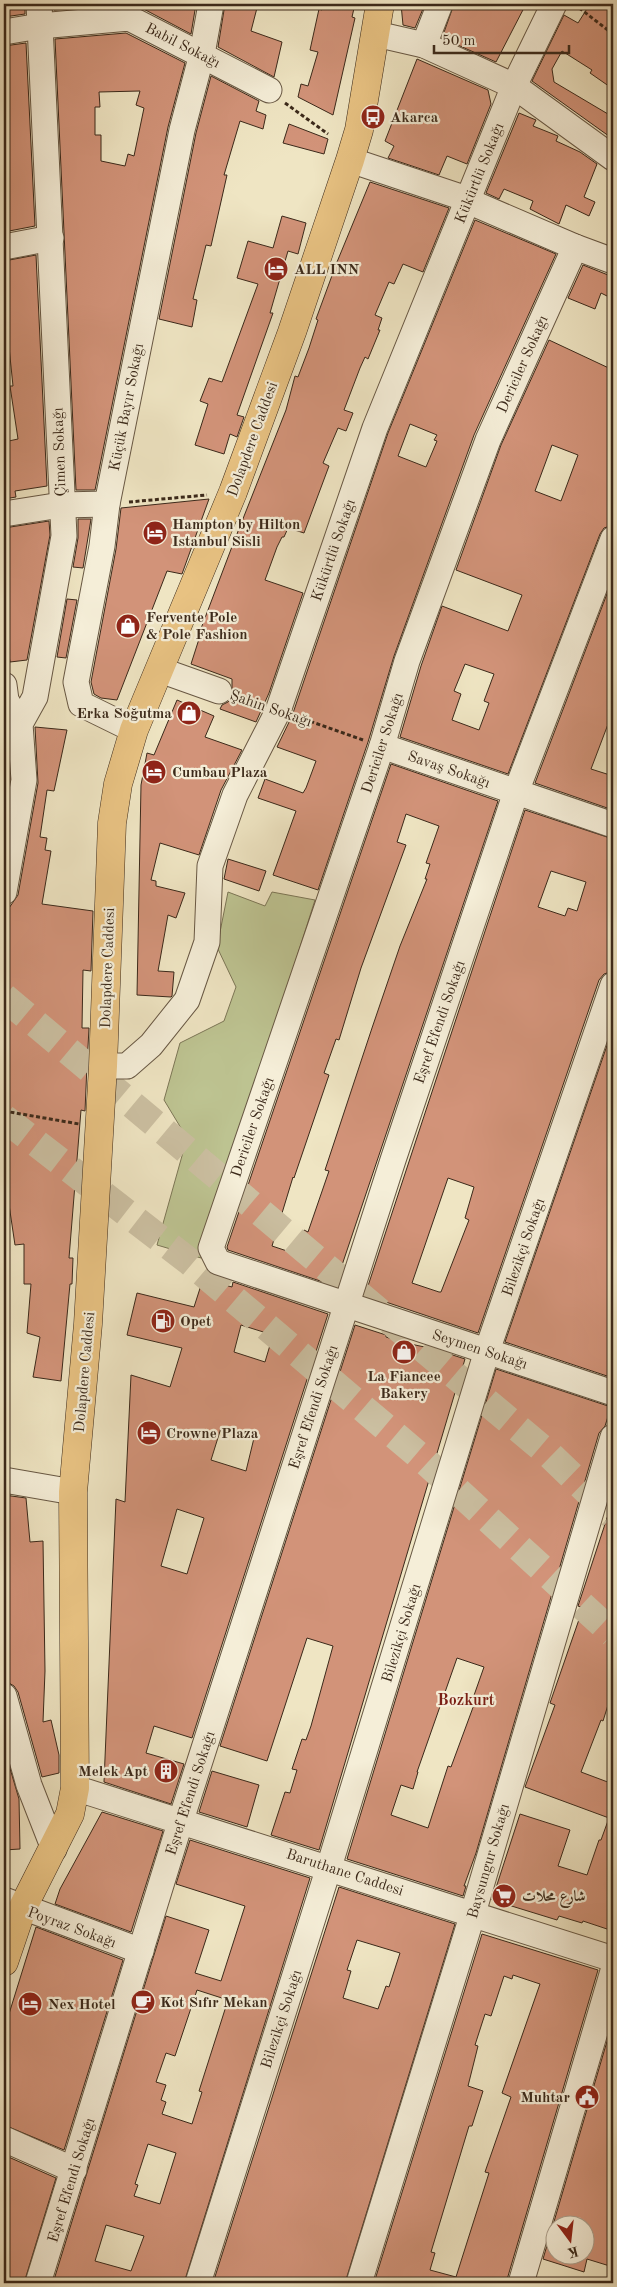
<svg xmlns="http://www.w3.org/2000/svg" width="617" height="2287" viewBox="0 0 617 2287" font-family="'Old Standard TT',Amiri,serif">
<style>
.green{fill:#bdc391;stroke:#7c7656}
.building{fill:#d29379;stroke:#3b291a;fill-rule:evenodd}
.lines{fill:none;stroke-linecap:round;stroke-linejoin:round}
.major-tunnel{stroke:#cbbfa1;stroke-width:28;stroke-dasharray:28 14;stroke-linecap:butt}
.minor-casing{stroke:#685844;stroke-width:27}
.major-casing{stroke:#3b291a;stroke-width:29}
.path{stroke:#3b291a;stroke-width:3;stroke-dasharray:4 2.5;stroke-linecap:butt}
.minor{stroke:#f5eed8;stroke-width:25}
.major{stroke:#e8c282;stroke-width:28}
.labels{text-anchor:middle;stroke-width:4.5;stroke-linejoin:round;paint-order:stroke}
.street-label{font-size:15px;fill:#3b291a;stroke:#f5eed8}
.poi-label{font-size:15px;font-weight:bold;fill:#3b291a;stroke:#f5eed8;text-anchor:start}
.neighbourhood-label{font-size:16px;font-weight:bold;fill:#7a1f14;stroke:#f5eed8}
</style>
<rect width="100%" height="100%" fill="#efe5c3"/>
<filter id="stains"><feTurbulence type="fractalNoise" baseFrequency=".004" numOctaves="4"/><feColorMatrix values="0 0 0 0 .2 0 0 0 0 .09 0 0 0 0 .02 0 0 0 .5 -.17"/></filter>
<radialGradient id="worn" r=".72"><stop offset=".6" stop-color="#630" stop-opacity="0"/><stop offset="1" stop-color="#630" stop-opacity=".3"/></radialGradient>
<polygon class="green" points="228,892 265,906 272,892 315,900 201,1258 157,1245 187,1138 164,1100 180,1043 224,1021 236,987 217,947"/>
<g class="building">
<polygon points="4,4 25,4 25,14 4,17"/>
<polygon points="53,4 127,4 54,10"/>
<polygon points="128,4 196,4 191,34 136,5"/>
<polygon points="225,4 258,4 251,31 282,42 274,77 218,47"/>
<polygon points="324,4 355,4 352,17 355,18 333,115 298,97 301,84 308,86 318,52 310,50 319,9 322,10"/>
<polygon points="401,4 425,4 415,28 403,25"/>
<polygon points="454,4 526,4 496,62 442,38"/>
<polygon points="590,4 613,4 613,89 590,73 592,70 562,51 552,69 554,82 613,117 613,139 532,81 564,15 578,23"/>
<path d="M126 33 185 63 168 127 95 490H76L55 39ZM140 91 136 105 144 108 134 156 128 154 125 166 101 161V135H95V107H100L99 92Z"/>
<polygon points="26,43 35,226 4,232 4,46"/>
<polygon points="417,59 488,90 491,104 467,164 447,156 439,175 388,158 394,146 385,141"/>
<polygon points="211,76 259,101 256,111 266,115 263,129 240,121 224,175 227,175 211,246 206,245 193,299 197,300 192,327 159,319 196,133"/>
<polygon points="519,113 536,120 533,126 558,136 556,141 580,152 597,164 584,197 595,202 589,216 566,205 559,224 530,209 533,201 504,189 499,199 486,193"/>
<polygon points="289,124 328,139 324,154 283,143"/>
<polygon points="370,182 449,208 423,272 403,264 394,284 389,282 375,315 382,318 378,330 380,330 368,359 365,357 360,368 344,410 353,413 346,431 338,428 323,463 329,466 304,533 288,528 284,537 282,537 277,547 265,580 303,593 269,693 256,722 220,709 222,705 228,702 232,696 232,679 191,664 199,639 197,639 233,544 286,410 295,376 298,377 309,348 318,320 316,319 337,262"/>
<polygon points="282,216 306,223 298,254 288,251 270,313 273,313 237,415 244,417 237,437 230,434 224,454 195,445 208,404 200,401 209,378 222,382 258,284 237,278 248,241 273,248"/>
<path d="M475 220 556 254 474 435 394 656 368 742 318 890 273 875 296 811 258 798 265 779 303 793 306 788 316 761 277 747 292 716 388 433ZM410 424 437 435 434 440 437 441 426 467 398 456Z"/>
<polygon points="36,255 47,486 15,491 16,497 4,499 4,442 18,439 10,386 13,386 4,298 4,261"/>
<polygon points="583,265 613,277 613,299 601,293 595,309 568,298"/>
<path d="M549 340 613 370V525L604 528 600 534 508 774 400 737 421 666 442 606 508 631 522 595 456 570 501 445ZM552 445 578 455 561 501 535 491ZM465 664 494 674 484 701 489 703 479 730 452 720 461 694 454 691Z"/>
<polygon points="209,499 182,574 167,571 117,700 101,698 94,694 91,682 116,549 121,508"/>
<polygon points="78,519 91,519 83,568 73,567 78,538"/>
<polygon points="49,521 50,535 27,660 10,662 4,623 4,528"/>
<polygon points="613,578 613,711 591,769 613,776 613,810 535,783"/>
<polygon points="67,599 77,600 66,658 57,657"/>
<polygon points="177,700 214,716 205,737 242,750 221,790 199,855 160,843 151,880 156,881 156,886 185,893 176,918 168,915 158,971 174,972 172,996 171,997 137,995 141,785 147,753 154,755"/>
<polygon points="35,727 67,730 54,791 47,790 40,837 47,838 45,850 51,851 42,904 93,911 91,971 83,970 82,1028 89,1028 87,1065 85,1111 81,1110 69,1258 73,1258 72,1284 70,1284 61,1381 33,1377 40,1337 27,1333 31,1284 24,1284 24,1244 15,1245 4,1171 4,942 9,908 18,895 38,783"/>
<polygon points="7,748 10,779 4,812 4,749"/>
<path d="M391 764 498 801 335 1286 228 1250 227 1247ZM406 814 439 826 426 863 430 864 425 879H427L400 946 372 1028 325 1170 329 1171 308 1232 304 1230 296 1254 272 1246 293 1177 294 1178 329 1075 324 1073 336 1039 339 1040 361 968 406 845 397 842Z"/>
<path d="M525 810 613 839V971L604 974 599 980 478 1333 365 1295ZM551 871 586 882 577 911 568 908 565 916 538 907ZM448 1178 474 1187 465 1218 469 1220 441 1292H439L412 1283Z"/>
<polygon points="228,859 266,871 259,891 224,879"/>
<polygon points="613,1028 613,1378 505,1342"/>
<path d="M203 1279 232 1287 233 1282 328 1314 192 1738 154 1726 146 1753 184 1764 171 1804 104 1782 116 1499 125 1502 131 1375 170 1387 182 1348 127 1335 137 1293 194 1307ZM241 1325 273 1335 265 1362 234 1352ZM221 1428 254 1438 246 1471 211 1460ZM177 1509 204 1518 187 1574 161 1566Z"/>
<polygon points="355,1325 386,1335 386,1337 401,1342 434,1349 465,1359 319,1850 271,1835 285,1792 290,1793 297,1770 292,1769 302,1739 306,1740 311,1726 333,1646 307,1638 267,1761 220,1746"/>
<path d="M496 1369 611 1407 605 1426 599 1433 476 1853 464 1886H466L463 1896 347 1859ZM457 1658 484 1667 472 1701 475 1702 451 1767 448 1766 428 1828 391 1815 401 1785 413 1789 418 1772H417Z"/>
<polygon points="4,1495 26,1498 30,1542 43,1541 45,1671 43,1722 51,1720 59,1755 59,1773 42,1777 18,1692 14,1686 9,1683 4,1668 4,1597 8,1597 4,1541"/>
<polygon points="610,1509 613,1509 613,1689 603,1721 601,1720 581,1772 613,1784 613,1931 583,1921 582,1923 559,1916 557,1920 492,1900 520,1814 570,1830 558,1866 587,1875 599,1840 601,1840 609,1818 525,1787 555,1705 550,1703 583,1608 578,1606"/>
<polygon points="4,1748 19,1799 20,1849 4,1850"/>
<polygon points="212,1771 259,1785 247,1827 199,1812"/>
<polygon points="102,1812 163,1831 131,1932 55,1904 60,1889"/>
<path d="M190 1840 310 1878 184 2283H53L166 1916 209 1930 195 1973 221 1981 245 1906 176 1884ZM197 1990 228 2000 199 2091 202 2092 192 2124 162 2114 166 2102 161 2100 166 2085 156 2082 166 2053 175 2056ZM148 2144 176 2153 160 2204 134 2196 138 2185 135 2184ZM106 2225 144 2236 131 2271 95 2261Z"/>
<path d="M339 1887 455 1924 345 2283H213ZM357 1940 400 1953 389 1987 386 1986 378 2009 343 1998 351 1971 347 1970Z"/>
<polygon points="36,1927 123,1960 64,2150 4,2125 4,2030"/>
<path d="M482 1934 598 1970 506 2283H374ZM513 1975 540 1984 502 2093 511 2097 485 2172 489 2173 456 2277 430 2270 435 2253 431 2252 469 2126H472L483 2091 468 2086 478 2046 475 2045 485 2014 491 2016 504 1976 512 1979Z"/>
<path d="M613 2021V2267L587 2259 584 2272 543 2259ZM554 2224H584V2254H554Z"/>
<polygon points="4,2155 56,2178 24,2283 4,2283"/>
</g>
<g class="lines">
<g class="major-tunnel">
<polyline points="4,997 550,1455 613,1516"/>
<polyline points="4,1118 190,1262 423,1459 613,1634"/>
</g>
<defs>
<g id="minor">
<polyline points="4,32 40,26 129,18 269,90"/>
<polyline points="376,34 424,45 514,86 613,158"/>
<polyline points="424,45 440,4"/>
<polyline points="350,160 461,197"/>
<polyline points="468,201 575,247 613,261"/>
<polyline points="4,247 51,238"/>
<polyline points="575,247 488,440 407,661 382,746 211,1248 218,1262 613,1393"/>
<polyline points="4,514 61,505 107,504"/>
<polyline points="160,670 219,691"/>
<polyline points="4,685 6,700 20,724"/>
<polyline points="134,730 81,704 76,682 102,546 107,504 182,130 202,54 211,4"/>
<polyline points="382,746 613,825"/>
<polyline points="4,892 24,780 20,724 35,697 64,536 39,4"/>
<polyline points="103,1066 127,1066 151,1045 187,1000 207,942 210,866 235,795 278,711 375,428 514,86 554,4"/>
<polyline points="4,1480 73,1492"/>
<polyline points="4,1696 29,1785 54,1849"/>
<polyline points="75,1788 613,1959"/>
<polyline points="4,1900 141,1951"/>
<polyline points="4,2139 74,2170"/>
<polyline points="38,2283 181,1820 393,1160 516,792 613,539"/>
<polyline points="198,2283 329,1867 487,1351 613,985"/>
<polyline points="359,2283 473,1913 613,1437"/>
<polyline points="521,2283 613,1971"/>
</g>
<polyline id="major" points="4,1962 22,1909 70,1814 75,1788 73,1492 88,1324 103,1066 112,823 118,784 134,730 233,492 292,332 350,160 359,130 380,4"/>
</defs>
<use href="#minor" class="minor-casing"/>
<use href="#major" class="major-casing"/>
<g class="path">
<polyline points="574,4 613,34"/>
<polyline points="285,103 328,134"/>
<polyline points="129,502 207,495"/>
<polyline points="238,697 259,704"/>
<polyline points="298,717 363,740"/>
<polyline points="4,1111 79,1124"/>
</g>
<use href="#minor" class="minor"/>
<use href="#major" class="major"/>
</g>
<defs>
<symbol id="bus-disc" viewBox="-11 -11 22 22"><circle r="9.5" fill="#8f2418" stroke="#f5eed8"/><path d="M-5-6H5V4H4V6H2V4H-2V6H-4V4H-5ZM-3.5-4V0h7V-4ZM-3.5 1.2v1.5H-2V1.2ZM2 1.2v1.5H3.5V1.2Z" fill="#fff"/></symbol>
<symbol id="hotel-disc" viewBox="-11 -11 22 22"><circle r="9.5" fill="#8f2418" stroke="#f5eed8"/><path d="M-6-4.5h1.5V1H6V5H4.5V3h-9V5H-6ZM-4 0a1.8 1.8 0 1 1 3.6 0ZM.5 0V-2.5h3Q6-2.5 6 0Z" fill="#fff"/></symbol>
<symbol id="shop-disc" viewBox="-11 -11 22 22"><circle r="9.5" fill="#8f2418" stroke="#f5eed8"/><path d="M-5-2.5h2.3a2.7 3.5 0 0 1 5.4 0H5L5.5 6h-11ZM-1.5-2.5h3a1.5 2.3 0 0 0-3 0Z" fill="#fff"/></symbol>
<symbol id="fuel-disc" viewBox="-11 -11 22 22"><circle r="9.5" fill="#8f2418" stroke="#f5eed8"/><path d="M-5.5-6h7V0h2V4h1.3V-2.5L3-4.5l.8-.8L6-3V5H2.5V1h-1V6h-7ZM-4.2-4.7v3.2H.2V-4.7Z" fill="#fff"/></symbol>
<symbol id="building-disc" viewBox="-11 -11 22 22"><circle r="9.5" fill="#8f2418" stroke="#f5eed8"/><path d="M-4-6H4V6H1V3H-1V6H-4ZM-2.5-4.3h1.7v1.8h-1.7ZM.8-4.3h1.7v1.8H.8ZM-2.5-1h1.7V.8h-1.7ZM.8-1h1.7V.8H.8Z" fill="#fff"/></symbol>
<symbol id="supermarket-disc" viewBox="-11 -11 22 22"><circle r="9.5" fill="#8f2418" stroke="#f5eed8"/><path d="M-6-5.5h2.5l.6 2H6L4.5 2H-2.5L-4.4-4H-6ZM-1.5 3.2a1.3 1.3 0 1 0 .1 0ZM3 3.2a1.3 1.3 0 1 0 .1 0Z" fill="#fff"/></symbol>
<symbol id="cafe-disc" viewBox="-11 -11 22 22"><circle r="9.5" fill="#8f2418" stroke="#f5eed8"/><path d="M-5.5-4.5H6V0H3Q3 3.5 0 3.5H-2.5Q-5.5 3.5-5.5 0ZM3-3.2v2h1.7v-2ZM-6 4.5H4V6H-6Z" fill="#fff"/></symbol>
<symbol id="civic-disc" viewBox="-11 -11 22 22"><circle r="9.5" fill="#8f2418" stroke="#f5eed8"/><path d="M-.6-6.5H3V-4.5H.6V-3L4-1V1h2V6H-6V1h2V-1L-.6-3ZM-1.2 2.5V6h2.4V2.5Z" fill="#fff"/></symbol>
</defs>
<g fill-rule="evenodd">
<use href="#bus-disc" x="359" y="103" width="28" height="28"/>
<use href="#hotel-disc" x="262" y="255" width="28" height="28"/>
<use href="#hotel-disc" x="141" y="519" width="28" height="28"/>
<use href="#shop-disc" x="114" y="612" width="28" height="28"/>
<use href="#shop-disc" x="175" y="699" width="28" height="28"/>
<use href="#hotel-disc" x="140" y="758" width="28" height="28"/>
<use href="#fuel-disc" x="149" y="1307" width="28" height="28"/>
<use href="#shop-disc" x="390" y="1338" width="28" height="28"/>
<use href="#hotel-disc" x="135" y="1419" width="28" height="28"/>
<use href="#building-disc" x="152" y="1757" width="28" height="28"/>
<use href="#supermarket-disc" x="490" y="1882" width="28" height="28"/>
<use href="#cafe-disc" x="129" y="1988" width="28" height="28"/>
<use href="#hotel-disc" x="16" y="1990" width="28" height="28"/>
<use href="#civic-disc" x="573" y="2083" width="28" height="28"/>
</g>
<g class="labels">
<g class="street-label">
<text transform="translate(183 45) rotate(27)" y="5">Babil Sokağı</text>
<text transform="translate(479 173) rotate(-68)" y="5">Kükürtlü Sokağı</text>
<text transform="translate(522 364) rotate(-66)" y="5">Dericiler Sokağı</text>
<text transform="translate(126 407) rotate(-79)" y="5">Küçük Bayır Sokağı</text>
<text transform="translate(252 439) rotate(-70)" y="5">Dolapdere Caddesi</text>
<text transform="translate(59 452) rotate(-92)" y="5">Çimen Sokağı</text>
<text transform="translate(333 550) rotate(-71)" y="5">Kükürtlü Sokağı</text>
<text transform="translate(271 708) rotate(19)" y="5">Şahin Sokağı</text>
<text transform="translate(382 743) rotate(-72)" y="5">Dericiler Sokağı</text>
<text transform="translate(449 769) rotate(19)" y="5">Savaş Sokağı</text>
<text transform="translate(107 968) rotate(-88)" y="5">Dolapdere Caddesi</text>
<text transform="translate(439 1022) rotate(-71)" y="5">Eşref Efendi Sokağı</text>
<text transform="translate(252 1127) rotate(-71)" y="5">Dericiler Sokağı</text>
<text transform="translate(523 1247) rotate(-71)" y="5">Bilezikçi Sokağı</text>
<text transform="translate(480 1349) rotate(18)" y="5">Seymen Sokağı</text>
<text transform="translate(84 1372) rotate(-85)" y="5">Dolapdere Caddesi</text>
<text transform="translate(313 1407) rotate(-72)" y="5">Eşref Efendi Sokağı</text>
<text transform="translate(401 1633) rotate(-73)" y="5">Bilezikçi Sokağı</text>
<text transform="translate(190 1793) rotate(-72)" y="5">Eşref Efendi Sokağı</text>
<text transform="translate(488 1861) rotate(-74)" y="5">Baysungur Sokağı</text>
<text transform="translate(345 1872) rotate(18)" y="5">Baruthane Caddesi</text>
<text transform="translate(72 1927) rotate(20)" y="5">Poyraz Sokağı</text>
<text transform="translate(281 2019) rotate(-72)" y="5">Bilezikçi Sokağı</text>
<text transform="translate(71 2180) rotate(-73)" y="5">Eşref Efendi Sokağı</text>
</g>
<g class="poi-label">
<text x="390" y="122">Akarca</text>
<text x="294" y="274">ALL INN</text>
<text x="172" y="529">Hampton by Hilton<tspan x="172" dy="17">Istanbul Sisli</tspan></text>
<text x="146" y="622">Fervente Pole<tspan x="146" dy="17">&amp; Pole Fashion</tspan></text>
<text x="172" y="718" text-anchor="end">Erka Soğutma</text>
<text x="172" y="777">Cumbau Plaza</text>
<text x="180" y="1326">Opet</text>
<text x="404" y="1381" text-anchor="middle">La Fiancee<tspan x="404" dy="17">Bakery</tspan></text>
<text x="166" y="1438">Crowne Plaza</text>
<text x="148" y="1776" text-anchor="end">Melek Apt</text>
<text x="522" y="1901">شارع محلات</text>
<text x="160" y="2007">Kot Sıfır Mekan</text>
<text x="48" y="2009">Nex Hotel</text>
<text x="570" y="2102" text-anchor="end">Muhtar</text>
</g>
<g class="neighbourhood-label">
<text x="466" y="1705">Bozkurt</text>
</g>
</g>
<rect width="617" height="2287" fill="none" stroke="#efe5c3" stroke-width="20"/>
<rect x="5" y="5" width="607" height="2277" fill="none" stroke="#3b291a" stroke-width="2.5"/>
<rect x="10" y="10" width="597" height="2267" fill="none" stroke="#3b291a"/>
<g transform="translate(570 2240) rotate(165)"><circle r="24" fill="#f5eed8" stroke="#ab9f8c"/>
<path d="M0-4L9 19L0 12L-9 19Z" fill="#8f2418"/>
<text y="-8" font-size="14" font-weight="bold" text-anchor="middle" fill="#3b291a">K</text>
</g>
<path d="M434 45v8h135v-8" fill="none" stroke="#3b291a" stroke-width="2.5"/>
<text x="442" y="45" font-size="15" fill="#3b291a" stroke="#f5eed8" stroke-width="4" paint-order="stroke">50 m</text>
<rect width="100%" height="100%" filter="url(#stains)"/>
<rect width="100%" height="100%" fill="url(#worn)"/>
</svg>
